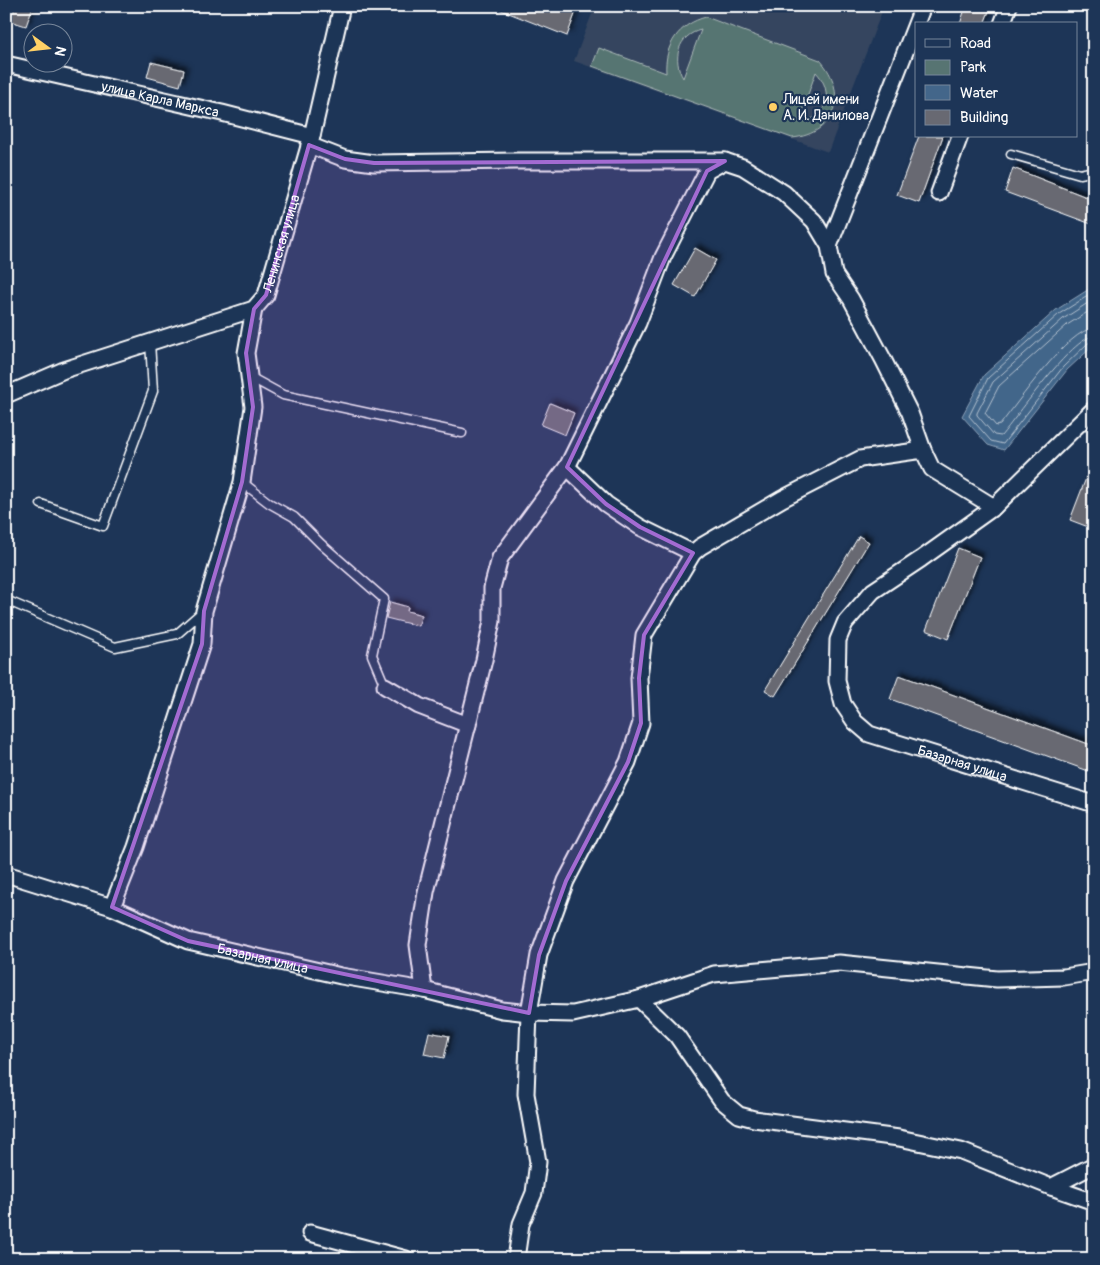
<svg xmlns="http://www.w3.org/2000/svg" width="1100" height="1265" viewBox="0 0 1100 1265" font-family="Pangolin,sans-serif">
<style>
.built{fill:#34455f}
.green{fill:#577472;stroke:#abbab8;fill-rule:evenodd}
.water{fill:#43668a;stroke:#8ea3b9}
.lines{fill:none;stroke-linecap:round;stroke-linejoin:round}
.shore{stroke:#b4c2d0;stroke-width:1}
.building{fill:#686972;stroke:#fff;filter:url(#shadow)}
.lane-casing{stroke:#fff;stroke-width:11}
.street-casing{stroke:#fff;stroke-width:19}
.lane{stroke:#1d3557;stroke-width:8}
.street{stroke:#1d3557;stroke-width:15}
.marked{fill:#a36bd2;fill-opacity:0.2;stroke:#a36bd2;stroke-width:4;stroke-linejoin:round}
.poi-dot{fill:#ffd166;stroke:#1d3557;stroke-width:2}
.labels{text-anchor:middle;stroke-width:4.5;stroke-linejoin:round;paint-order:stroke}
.street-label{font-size:14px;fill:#fff;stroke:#1d3557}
.poi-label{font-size:14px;fill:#fff;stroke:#1d3557;text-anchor:start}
</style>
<defs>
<filter id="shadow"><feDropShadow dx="4" dy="-4" stdDeviation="2.5" flood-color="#0009"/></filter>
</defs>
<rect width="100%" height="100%" fill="#1d3557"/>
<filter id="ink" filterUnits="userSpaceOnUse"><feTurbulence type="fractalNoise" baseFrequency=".02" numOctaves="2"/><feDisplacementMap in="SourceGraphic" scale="10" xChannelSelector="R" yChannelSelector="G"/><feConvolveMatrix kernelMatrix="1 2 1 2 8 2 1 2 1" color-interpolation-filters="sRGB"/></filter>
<g filter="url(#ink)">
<polygon class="built" points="595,6 884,6 828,152 574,61"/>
<path class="green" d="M706 17 820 60C849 92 836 134 792 138L592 66 599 48 666 73C664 45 679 24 706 17ZM701 30 683 78C672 59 678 35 701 30ZM816 72C835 92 827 121 798 122Z"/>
<polygon class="water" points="1094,286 1094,345 1067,370 1004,450 988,445 962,416 984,375 1056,310"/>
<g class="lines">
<g class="shore">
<polyline points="1094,292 1059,314 988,378 969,416 991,441 1003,444 1063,367 1088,343 1094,342"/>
<path d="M1094 299 1063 319 993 382 977 413V415L994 435 1001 436C1017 417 1072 337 1094 336"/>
<path d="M1094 308 1067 325 999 386 985 413 996 426 1000 425C1017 404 1068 329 1094 328"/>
</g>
</g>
<g class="building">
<polygon points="15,6 33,6 26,26 10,21"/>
<polygon points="491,6 578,6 567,36"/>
<polygon points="966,6 991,6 984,24 960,24"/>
<polygon points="151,62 184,70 180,86 147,77"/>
<polygon points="919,136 943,136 919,203 897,195"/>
<polygon points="1013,168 1094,200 1094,225 1005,192"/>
<polygon points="695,248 716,260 695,297 674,285"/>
<polygon points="550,403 574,413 565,435 541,425"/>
<polygon points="1093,460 1094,520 1091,528 1070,520"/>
<polygon points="859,536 869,542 775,696 765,690"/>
<polygon points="958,548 980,557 948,639 926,630"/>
<polygon points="390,602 408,607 407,611 422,615 418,626 386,618"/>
<polygon points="899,675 1094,746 1094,773 890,699"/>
<polygon points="429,1032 449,1036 444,1058 424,1054"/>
</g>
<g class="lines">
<defs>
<g id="lane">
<polyline points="1011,154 1080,174 1094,171"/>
<polyline points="250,377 283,395 462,433"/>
<polyline points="242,482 269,503 294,517 321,544 384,599 372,655 385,686"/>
<polyline points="41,504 103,526 153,391 150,342"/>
<polyline points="6,600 115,647 177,634 202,612"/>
</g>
<g id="street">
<polyline points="1002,24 1009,6"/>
<path id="s1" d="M6 64 222 113 312 136"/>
<polyline points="309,145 345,159 374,163 516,161 725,161 743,167 784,193 814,221 829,246 834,274 851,299 883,359 910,413 923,450"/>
<polyline points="939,193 960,136"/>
<polyline points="829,246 923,6"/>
<path id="s2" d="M6 395 64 370 254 309 266 295 312 136 342 6"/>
<path id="s3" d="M1094 409 994 507 921 559 873 591 845 623 838 640 837 681 843 704 855 722 869 734 1094 804"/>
<polyline points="567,467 606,504 640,527 693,553"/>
<polyline points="385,686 419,706 468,725"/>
<path id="s4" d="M6 874 112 907 188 941 341 976 424 990 502 1010 529 1013 573 1014 639 999 714 974 839 963 997 979 1064 977 1094 972"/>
<polyline points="112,907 136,847 202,644 204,611 242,482 253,407 246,353 254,309"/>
<polyline points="424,990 418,945 426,892 484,660 492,621 492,588 500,558 567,467 638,323 663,257 707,171 725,161"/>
<polyline points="639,999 677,1036 722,1101 739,1115 754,1119 899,1138 961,1151 1051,1187 1094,1202"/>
<polyline points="1051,1187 1094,1165"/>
<polyline points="310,1233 406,1259"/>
<polyline points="516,1259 521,1224 534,1193 538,1162 526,1094 529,1013 539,955 566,881 628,762 641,723 639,678 644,635 693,553 700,547 782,499 860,459 923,450 932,469 994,507"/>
</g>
</defs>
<use href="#lane" class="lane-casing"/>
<use href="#street" class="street-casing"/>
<use href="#lane" class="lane"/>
<use href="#street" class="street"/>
</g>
</g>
<path class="marked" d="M309 145 345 159 374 163 725 161 707 171 567 467 606 504 640 527 693 553 644 635 639 678 641 723 628 762 566 881 539 955 529 1013 188 941 112 907 202 644 204 611 242 482 253 407 246 353 254 309 266 295Z"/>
<circle class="poi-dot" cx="773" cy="107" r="5"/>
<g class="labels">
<g class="street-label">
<text dy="5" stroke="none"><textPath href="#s1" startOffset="158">улица Карла Маркса</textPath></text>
<text dy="5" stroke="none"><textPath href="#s2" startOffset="335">Ленинская улица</textPath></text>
<text dy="5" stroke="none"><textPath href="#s3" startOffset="551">Базарная улица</textPath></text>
<text dy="5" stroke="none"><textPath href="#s4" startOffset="271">Базарная улица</textPath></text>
</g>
<g class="poi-label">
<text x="783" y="104">Лицей имени<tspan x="783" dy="16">А. И. Данилова</tspan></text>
</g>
</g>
<rect width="1100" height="1265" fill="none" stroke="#1d3557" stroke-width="25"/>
<rect x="12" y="12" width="1075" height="1240" fill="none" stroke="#fff" stroke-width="2" filter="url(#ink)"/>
<rect x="915" y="22" width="162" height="115" fill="#1d3557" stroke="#77869a"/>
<rect x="925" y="39" width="25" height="8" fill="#1d3557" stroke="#77869a"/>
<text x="960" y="48" font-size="15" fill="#ffffff">Road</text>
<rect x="925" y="60" width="25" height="15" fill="#577472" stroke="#77869a"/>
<text x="960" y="72" font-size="15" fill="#ffffff">Park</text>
<rect x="925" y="85" width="25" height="15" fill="#43668a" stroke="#77869a"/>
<text x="960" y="98" font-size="15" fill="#ffffff">Water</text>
<rect x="925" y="110" width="25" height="15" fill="#686972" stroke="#77869a"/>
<text x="960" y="122" font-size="15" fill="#ffffff">Building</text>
<g transform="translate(48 48) rotate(105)"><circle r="24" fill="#1d3557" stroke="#77869a"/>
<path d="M0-4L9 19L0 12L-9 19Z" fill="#ffd166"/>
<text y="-8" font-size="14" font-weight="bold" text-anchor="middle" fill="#ffffff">N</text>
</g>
</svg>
